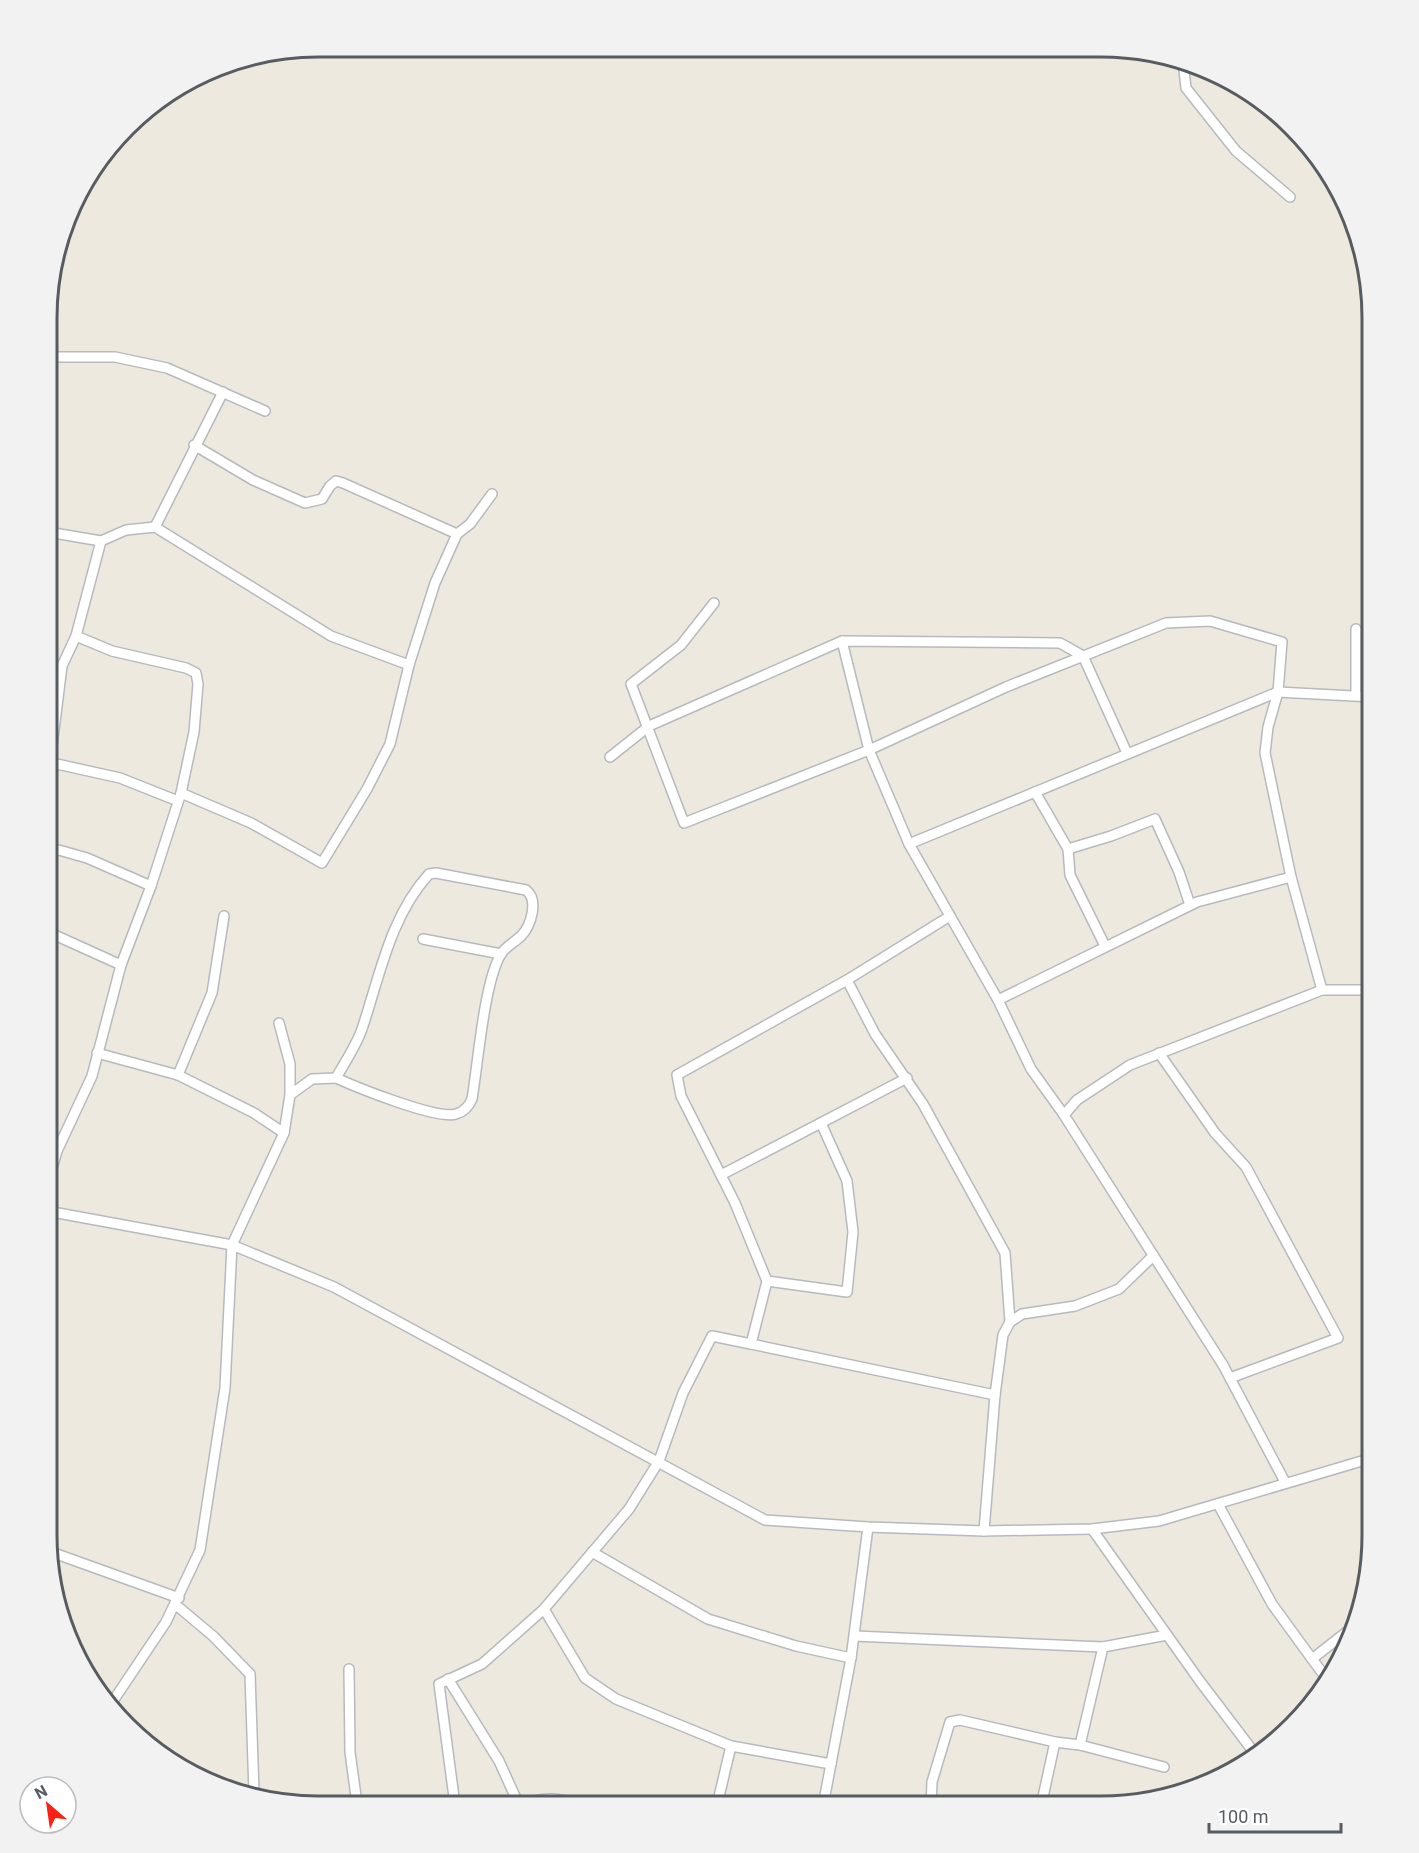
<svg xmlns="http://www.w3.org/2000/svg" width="1419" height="1853" viewBox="0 0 1419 1853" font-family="Roboto,sans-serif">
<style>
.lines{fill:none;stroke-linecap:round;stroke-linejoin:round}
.minor-casing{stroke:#b6babf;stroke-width:12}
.minor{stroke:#fff;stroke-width:9}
.rim{fill:none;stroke:#575c61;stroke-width:3}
</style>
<rect width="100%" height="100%" fill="#ede9de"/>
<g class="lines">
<defs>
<g id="minor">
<polyline points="1183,61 1186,88 1236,151 1290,197"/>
<polyline points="49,357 115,357 167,368 265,411"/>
<polyline points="155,527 223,392"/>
<polyline points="48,532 101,541 126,530 155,527 331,636 409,665"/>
<polyline points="457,534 470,524 492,494"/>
<polyline points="714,603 681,645 631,684 684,823 869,750 1006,687 1166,623 1210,621 1282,642 1278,692 1268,727 1265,753 1291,877 1322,990"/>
<polyline points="1356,629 1356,695"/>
<polyline points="842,641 869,750 909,844"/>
<polyline points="610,757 649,726 842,641 1060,643 1083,656 1127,753"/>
<polyline points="48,762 120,778 178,801"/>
<polyline points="50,762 62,666 76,636 101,541"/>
<polyline points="1035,792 1068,849"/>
<polyline points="181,793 251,823 322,863 367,789 390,744 409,665 435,583 457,534 343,483 336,481 330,486 322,499 305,503 253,480 194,445"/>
<polyline points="48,847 87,858 151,886"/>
<path d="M436 873 526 890C539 900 531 926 521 936 515 942 505 947 501 954 484 982 478 1064 472 1099 469 1106 464 1112 456 1114 437 1120 356 1087 336 1078 345 1062 356 1046 362 1029 380 975 390 917 429 874Z"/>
<polyline points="950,916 847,980 875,1034 923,1104 1005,1253 1010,1322"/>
<polyline points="48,932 121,965"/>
<polyline points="423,939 501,954"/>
<polyline points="1105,946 1070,875 1068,849 1111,836 1155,819 1179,872 1190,905"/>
<polyline points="998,1000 1197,902 1291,877"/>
<polyline points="97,1053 178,1075 254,1113 284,1133"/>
<polyline points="1159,1053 1215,1133 1246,1167 1338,1338 1230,1378"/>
<polyline points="178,1075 212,993 224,916"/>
<polyline points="290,1095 312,1079 336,1078"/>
<polyline points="1064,1115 1031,1069 998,1000 909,844 1278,692 1372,697"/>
<polyline points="721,1175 907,1078"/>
<polyline points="47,1186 57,1151 92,1076 121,965 151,886 181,793 194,732 198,684 196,673 186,668 112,651 76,636"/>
<polyline points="47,1211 232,1245 334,1287 765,1520 868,1527 984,1531 1092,1529 1159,1521 1372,1458"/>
<polyline points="767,1281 847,1292 853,1232 847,1181 821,1123"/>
<polyline points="751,1344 995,1395"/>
<polyline points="1285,1482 1223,1365 1064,1115 1077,1100 1130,1065 1322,990 1372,990"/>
<polyline points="1218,1504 1272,1604 1312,1659 1358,1623"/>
<polyline points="1092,1529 1199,1680 1256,1755"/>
<polyline points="984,1531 995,1395 1003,1335 1010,1322 1022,1314 1075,1306 1119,1289 1153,1256"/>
<polyline points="51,1552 179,1598"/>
<polyline points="592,1552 708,1619 796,1646 851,1658"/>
<polyline points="176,1605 213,1636 250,1674 254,1793"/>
<polyline points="544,1609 585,1678 616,1699 731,1746 831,1764"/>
<polyline points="855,1636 1103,1647"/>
<polyline points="1312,1659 1329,1682"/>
<polyline points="349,1669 350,1752 357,1804"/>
<polyline points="448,1679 499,1761 519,1805"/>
<polyline points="109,1707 166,1622 200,1550 225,1388 232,1245 284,1133 290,1095 290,1064 279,1023"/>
<polyline points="1080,1745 1164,1767"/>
<polyline points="1042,1802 1069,1806"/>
<polyline points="455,1805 439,1684 482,1664 544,1609 629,1509 659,1461 683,1393 712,1336 751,1344 767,1281 735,1203 681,1096 677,1075 847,980"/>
<path d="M523 1805C544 1795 561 1799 583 1805"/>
<polyline points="717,1805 731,1746"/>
<polyline points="823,1806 851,1658 868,1527"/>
<polyline points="931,1806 932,1782 950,1722 960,1720 1055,1742"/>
<polyline points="1041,1806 1055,1742 1080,1745 1103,1647 1167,1635"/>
</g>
</defs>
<use href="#minor" class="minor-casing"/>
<use href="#minor" class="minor"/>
</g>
<path d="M0 0H1419V1853H0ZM318 57H1101A261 261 0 0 1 1362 318V1535A261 261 0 0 1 1101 1796H318A261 261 0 0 1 57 1535V318A261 261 0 0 1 318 57Z" fill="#f2f2f2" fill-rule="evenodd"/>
<path class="rim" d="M318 57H1101A261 261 0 0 1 1362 318V1535A261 261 0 0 1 1101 1796H318A261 261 0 0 1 57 1535V318A261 261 0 0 1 318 57Z"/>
<g transform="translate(48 1805) rotate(331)"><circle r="28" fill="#ffffff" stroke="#bcbec0" stroke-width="1.5"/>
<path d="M0-4.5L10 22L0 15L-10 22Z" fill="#fa2216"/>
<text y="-9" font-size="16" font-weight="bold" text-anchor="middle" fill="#575c61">N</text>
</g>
<path d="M1209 1823v9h132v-9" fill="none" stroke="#575c61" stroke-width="3"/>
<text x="1218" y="1823" font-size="18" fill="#575c61" stroke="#ffffff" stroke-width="4.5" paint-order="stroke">100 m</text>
</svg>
